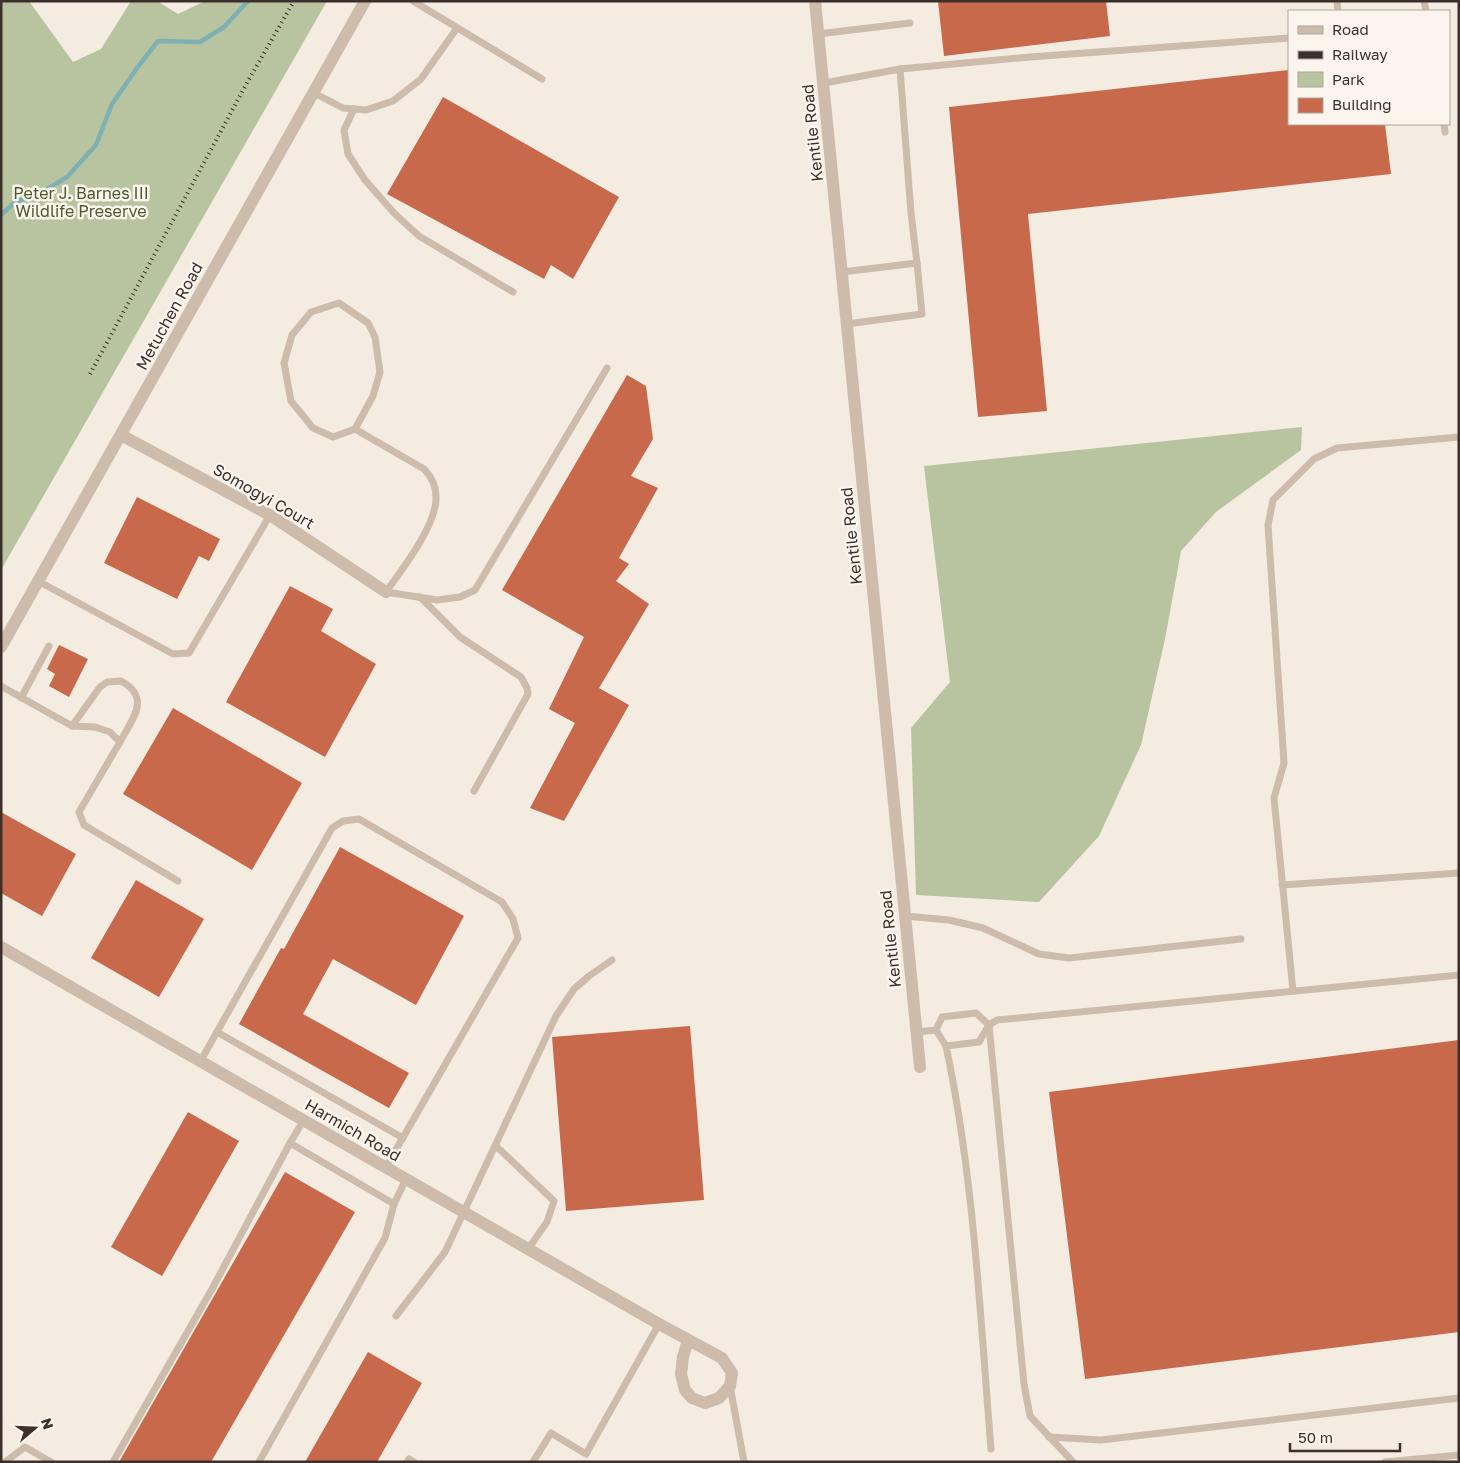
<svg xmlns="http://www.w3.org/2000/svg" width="1460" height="1463" viewBox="0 0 1460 1463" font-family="'Golos Text',sans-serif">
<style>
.green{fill:#b8c4a0}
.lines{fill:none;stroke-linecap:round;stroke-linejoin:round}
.stream{stroke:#7fb0b2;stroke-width:4.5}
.building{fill:#c8694b}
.service{stroke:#cdbbac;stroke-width:7}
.minor{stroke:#cdbbac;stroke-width:12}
.rail{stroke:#3b302b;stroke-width:4;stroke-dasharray:1 4;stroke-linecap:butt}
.labels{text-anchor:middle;stroke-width:5;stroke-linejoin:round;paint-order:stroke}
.street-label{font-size:16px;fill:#3b302b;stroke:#fbf5ee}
.park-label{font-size:16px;fill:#4a5a2e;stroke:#fbf5ee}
</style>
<rect width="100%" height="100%" fill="#f4ebe1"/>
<g class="green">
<polygon points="1,1 29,1 73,62 101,49 131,1 157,1 178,14 205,1 327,1 1,570"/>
<polygon points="1302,427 1301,450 1216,512 1181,551 1165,639 1141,745 1099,836 1039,902 916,895 911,728 950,682 924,466"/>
</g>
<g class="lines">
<polyline class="stream" points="1,215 15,202 39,194 67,177 96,145 112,104 137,68 158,41 200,42 224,27 248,1"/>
</g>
<g class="building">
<polygon points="938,1 1106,1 1110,36 944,56"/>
<polygon points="1289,70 1289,124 1385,124 1391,174 1028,214 1047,411 978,417 949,107"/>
<polygon points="443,97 619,197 573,279 551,265 544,279 387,194"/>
<polygon points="627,375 646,386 653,439 631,476 658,488 619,558 629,564 616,581 649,604 599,688 629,705 564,821 530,808 575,723 549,709 584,637 502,590"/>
<polygon points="137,497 220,539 209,561 199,556 177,599 104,563"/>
<polygon points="290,586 333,609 321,631 376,664 325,757 226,702"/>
<polygon points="59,645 88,659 69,697 49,686 55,674 47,669"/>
<polygon points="173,708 302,783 252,870 123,794"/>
<polygon points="1,812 76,854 42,916 1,893"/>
<polygon points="340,847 464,916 416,1005 333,959 303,1014 409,1073 389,1108 239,1024 281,948 284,949"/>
<polygon points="136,880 204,919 159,997 91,958"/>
<polygon points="690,1026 704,1200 566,1211 552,1037"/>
<polygon points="1459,1040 1459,1332 1085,1379 1049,1092"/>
<polygon points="188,1112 239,1141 162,1276 111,1247"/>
<polygon points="285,1172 355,1212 211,1462 119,1462"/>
<polygon points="368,1352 422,1383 377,1462 305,1462"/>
</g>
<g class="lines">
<g class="service">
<polyline points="413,1 542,79"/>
<polyline points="1337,1 1338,11"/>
<polyline points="1424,1 1426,11"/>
<polyline points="818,34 910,23"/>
<polyline points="900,69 1030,57 1289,38"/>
<polyline points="824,83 900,69 911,213 917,263"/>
<polyline points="314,93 343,108 366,110 393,101 421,79 457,28"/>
<polyline points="354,109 344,130 348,154 365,180 394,213 419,236 513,292"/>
<polyline points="1444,124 1445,132"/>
<polyline points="842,272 917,263 922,314 847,324"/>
<path d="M355 429 373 396 380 372 375 337 368 323 339 303 311 312 292 335 284 363 291 401 313 428 333 437 355 429 424 469C431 476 436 486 436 497 437 525 402 569 386 592L437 600 460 597 475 590 607 368"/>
<polyline points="38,581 173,654 189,653 270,515"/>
<polyline points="420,597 460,637 521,677 527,688 528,694 474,791"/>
<polyline points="1,686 72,726 95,727 110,732 120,742 79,812 84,825 178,881"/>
<polyline points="21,698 49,646"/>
<path d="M72 726 100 687 107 682 121 681C152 698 132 719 120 742"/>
<polyline points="1282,885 1459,873"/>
<polyline points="905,916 949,920 983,928 1039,954 1069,958 1241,939"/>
<polyline points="1293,991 1274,798 1284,763 1268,525 1273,500 1314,459 1337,448 1459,437"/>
<polygon points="976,1013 989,1025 979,1042 946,1046 936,1030 942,1017"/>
<polyline points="217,1032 403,1138"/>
<polyline points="916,1032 936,1030"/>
<path d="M946 1046C974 1178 980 1314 991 1449"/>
<polyline points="200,1062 332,828 343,821 359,819 502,902 513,919 518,938 386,1167"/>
<polyline points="290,1143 303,1121"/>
<polyline points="496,1146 554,1201 547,1222 528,1249"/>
<polyline points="396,1316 445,1252 556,1016 574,989 589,976 612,960"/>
<polyline points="730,1386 744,1462"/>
<polyline points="1049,1437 1101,1440 1459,1398"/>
<polyline points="5,1462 25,1447 51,1462"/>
<polyline points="113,1462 212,1289 290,1143 394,1204"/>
<polyline points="259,1462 385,1238 394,1204 406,1179"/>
<polyline points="407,1462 409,1459 414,1462"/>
<polyline points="533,1462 551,1433 586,1454 659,1324"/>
<polyline points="1073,1462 1030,1416 1024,1384 989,1025 997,1020 1459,975"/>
<polyline points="1385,1462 1459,1455"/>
</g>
<g class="minor">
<polyline points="815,1 920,1067"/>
<polyline points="121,435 270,515 386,592"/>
<polyline points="1,647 365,1"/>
<polyline points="1,947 659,1324 722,1358 732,1373 730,1386 719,1398 705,1403 692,1398 685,1390 681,1374 683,1357 688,1340"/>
</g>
<g class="rail">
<polyline points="730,1 730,5"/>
<polyline points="90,374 248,81 294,1"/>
</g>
</g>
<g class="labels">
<g class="street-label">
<text transform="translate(812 133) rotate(-96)" y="6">Kentile Road</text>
<text transform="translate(169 316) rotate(-61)" y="6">Metuchen Road</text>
<text transform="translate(264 496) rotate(30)" y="6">Somogyi Court</text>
<text transform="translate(851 536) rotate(-96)" y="6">Kentile Road</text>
<text transform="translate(890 939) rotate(-96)" y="6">Kentile Road</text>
<text transform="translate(353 1130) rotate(30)" y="6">Harmich Road</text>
</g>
<g class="park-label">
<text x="81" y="199">Peter J. Barnes III<tspan x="81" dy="18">Wildlife Preserve</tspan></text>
</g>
</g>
<rect width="1460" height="1463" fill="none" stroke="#3b302b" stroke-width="5"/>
<rect x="1288" y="10" width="162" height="115" fill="#fbf5ee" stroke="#aea6a0"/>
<rect x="1298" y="26" width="25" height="8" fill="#cdbbac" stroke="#aea6a0"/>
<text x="1332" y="35" font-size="15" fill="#3b302b">Road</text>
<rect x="1298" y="51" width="25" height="8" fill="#3b302b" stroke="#aea6a0"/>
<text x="1332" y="60" font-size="15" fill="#3b302b">Railway</text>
<rect x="1298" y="72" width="25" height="15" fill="#b8c4a0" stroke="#aea6a0"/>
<text x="1332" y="85" font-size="15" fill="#3b302b">Park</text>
<rect x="1298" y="98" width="25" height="15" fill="#c8694b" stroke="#aea6a0"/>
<text x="1332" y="110" font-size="15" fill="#3b302b">Building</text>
<g transform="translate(35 1428) rotate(71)" stroke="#fbf5ee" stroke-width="4" paint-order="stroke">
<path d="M0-4L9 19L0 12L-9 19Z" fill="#3b302b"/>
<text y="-8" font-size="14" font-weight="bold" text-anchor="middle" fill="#3b302b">N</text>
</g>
<path d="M1290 1443v8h110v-8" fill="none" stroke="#3b302b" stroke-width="2.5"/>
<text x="1298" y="1443" font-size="15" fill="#3b302b" stroke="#fbf5ee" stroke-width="4" paint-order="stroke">50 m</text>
</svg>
